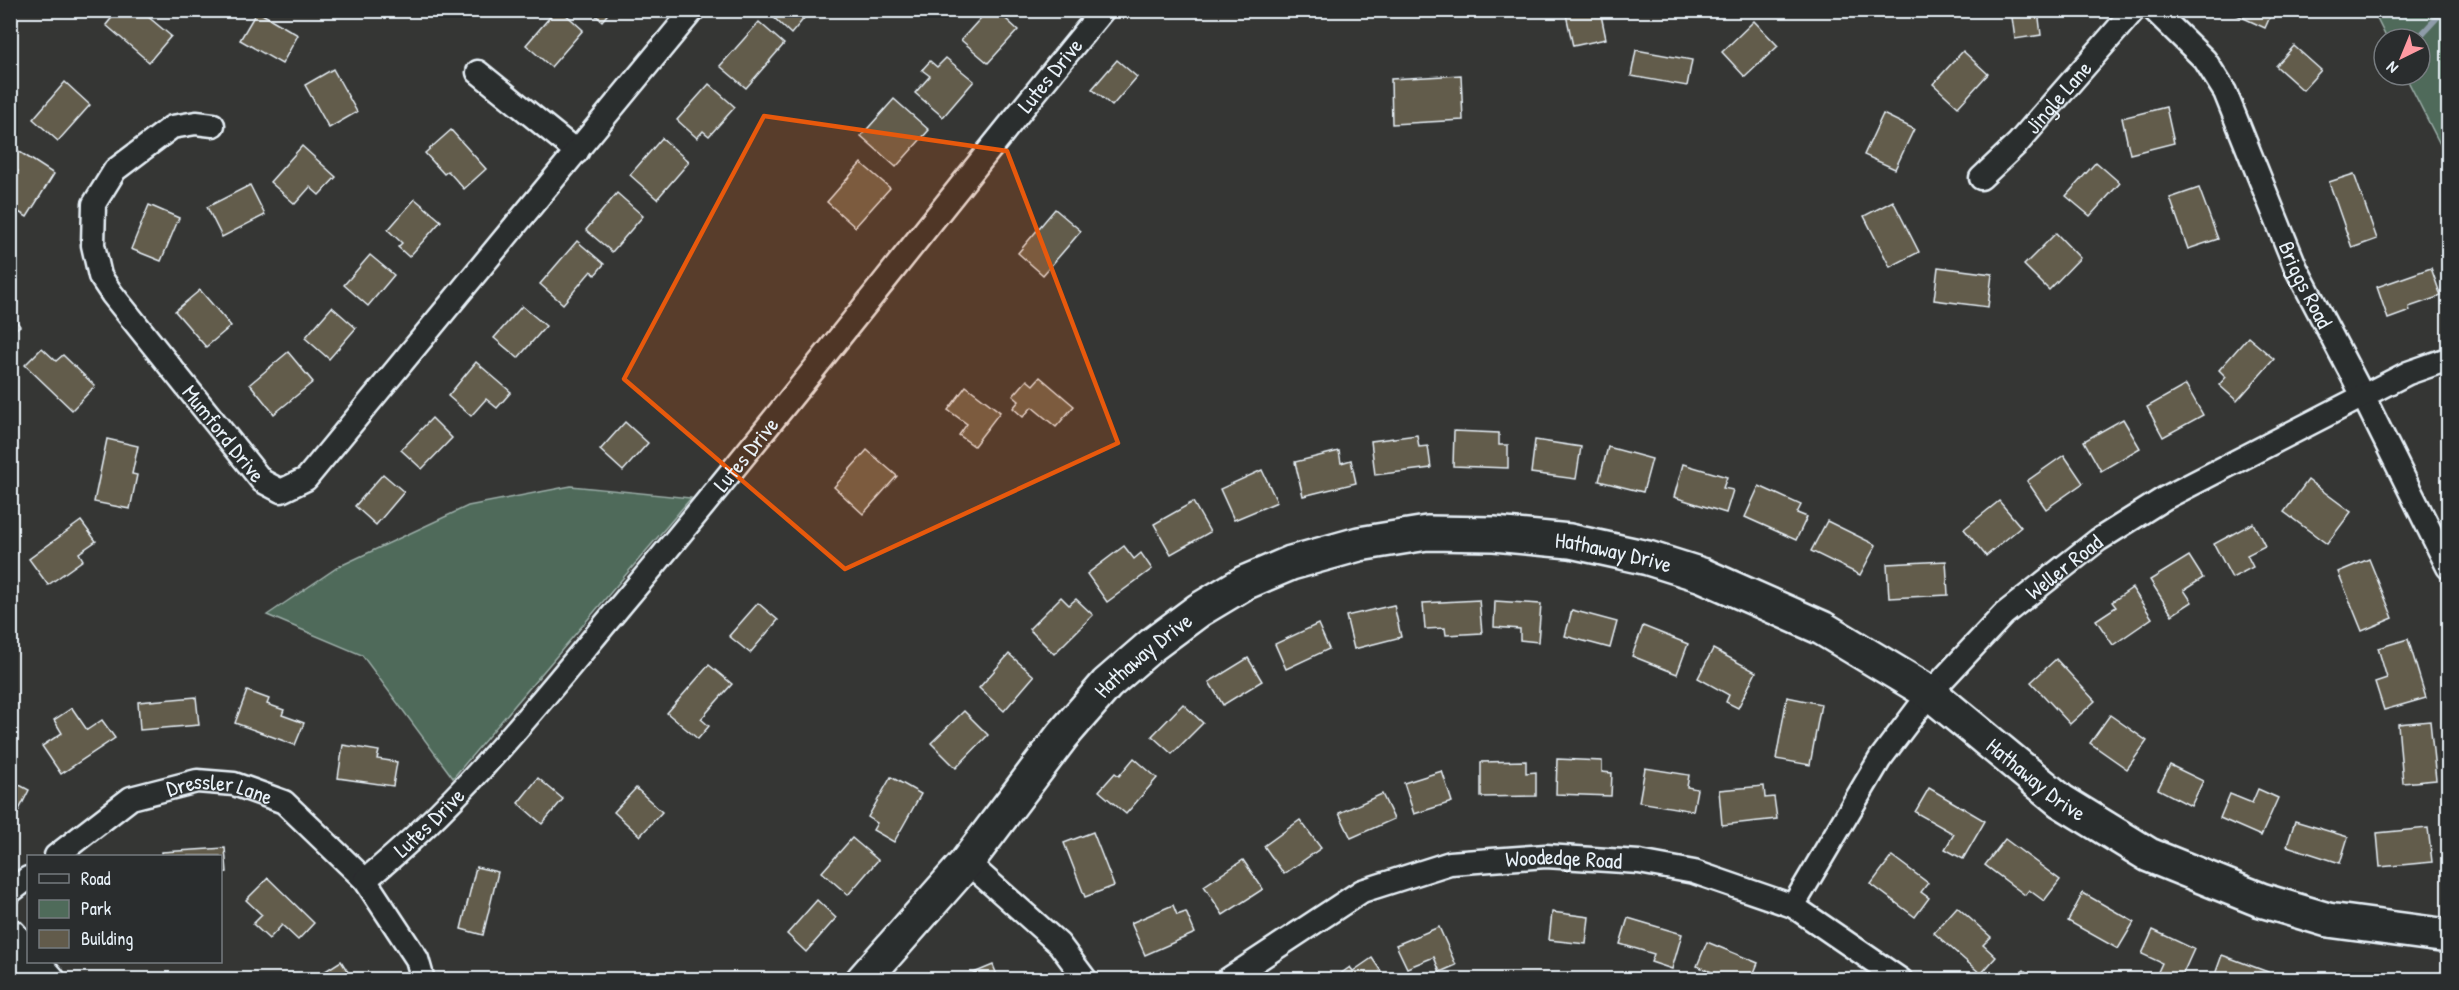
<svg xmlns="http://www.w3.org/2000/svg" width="2459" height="990" viewBox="0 0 2459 990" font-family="'Patrick Hand',sans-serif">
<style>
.green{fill:#4f6b5a;stroke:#9caea9;stroke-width:1.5}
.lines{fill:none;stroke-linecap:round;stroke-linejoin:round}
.stream{stroke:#8f9ca9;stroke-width:6}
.building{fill:#625b4b;stroke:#e8f1f8;stroke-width:1.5}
.street-casing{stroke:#e8f1f8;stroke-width:27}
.secondary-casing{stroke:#e8f1f8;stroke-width:38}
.street{stroke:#2a2d2e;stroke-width:22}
.secondary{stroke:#2a2d2e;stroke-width:33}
.marked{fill:#e8590c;fill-opacity:0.2;stroke:#e8590c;stroke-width:4.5;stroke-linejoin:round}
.labels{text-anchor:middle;stroke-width:4.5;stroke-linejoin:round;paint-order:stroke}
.street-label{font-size:22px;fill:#e8f1f8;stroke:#2a2d2e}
</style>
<rect width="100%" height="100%" fill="#353634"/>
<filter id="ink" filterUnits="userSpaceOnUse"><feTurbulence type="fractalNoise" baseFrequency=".0167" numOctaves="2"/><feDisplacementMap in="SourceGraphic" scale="12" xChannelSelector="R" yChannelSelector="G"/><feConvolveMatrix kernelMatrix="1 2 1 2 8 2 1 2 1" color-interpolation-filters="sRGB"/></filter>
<g filter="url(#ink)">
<g class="green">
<polygon points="2373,11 2448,11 2448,160 2405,75 2420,75 2420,39 2387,39"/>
<polygon points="571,486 691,498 453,778 362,655 267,615 338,567 468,506"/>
</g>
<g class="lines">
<polyline class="stream" points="2421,35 2444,10"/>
</g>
<g class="building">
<polygon points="118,10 140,10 171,36 149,62 106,25"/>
<polygon points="556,10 561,10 583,30 551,67 526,45"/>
<polygon points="590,10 611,10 602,21"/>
<polygon points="766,10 811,10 791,34"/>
<polygon points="988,10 996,10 1018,30 988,63 961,40"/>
<polygon points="1565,10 1595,10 1596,16 1601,15 1606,39 1573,46"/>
<polygon points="2011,10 2038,10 2041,35 2015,39"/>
<polygon points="2236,10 2273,10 2265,28 2235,14"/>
<polygon points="257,11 298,35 282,64 240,40"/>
<polygon points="1754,21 1778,46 1745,77 1722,52"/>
<polygon points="759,22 784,44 746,88 720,66"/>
<polygon points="2294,46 2321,70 2303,90 2276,66"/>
<polygon points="1636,50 1692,60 1687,86 1631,76"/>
<polygon points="1963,51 1988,74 1958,107 1933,84"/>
<polygon points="946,58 974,81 943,117 915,93 930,76 922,70 930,61 937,67"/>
<polygon points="1117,60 1137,77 1112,106 1092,89"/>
<polygon points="333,69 357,112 329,128 305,85"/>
<polygon points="1461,75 1463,120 1392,124 1391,79"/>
<polygon points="65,82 90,105 58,141 33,119"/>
<polygon points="709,84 735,107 709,136 703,131 697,138 677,120"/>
<polygon points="894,99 929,130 896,167 861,136"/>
<polygon points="2166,107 2174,143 2130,154 2122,118"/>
<polygon points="1883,114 1914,129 1895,169 1864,155"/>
<polygon points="451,130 486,169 464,189 448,171 444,174 425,153"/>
<polygon points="662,138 689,162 657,199 630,175"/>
<polygon points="302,146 336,177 319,195 310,187 295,204 270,182"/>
<polygon points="12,147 54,174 27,217 10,207 10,184 18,171 10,166"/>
<polygon points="2096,162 2120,183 2090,216 2066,196"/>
<polygon points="861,163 890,188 855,227 827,202"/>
<polygon points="2354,174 2377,239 2352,248 2329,182"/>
<polygon points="250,185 265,215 222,237 207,207"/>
<polygon points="2199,188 2218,239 2188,249 2170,198"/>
<polygon points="617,193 643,216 612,252 586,230"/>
<polygon points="415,199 441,221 409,257 398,247 402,243 388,230"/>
<polygon points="1893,201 1919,252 1890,267 1864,216"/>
<polygon points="149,205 179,218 161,261 131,249"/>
<polygon points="1055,209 1081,231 1043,275 1018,253"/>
<polygon points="2056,233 2080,258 2049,290 2024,265"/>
<polygon points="577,241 604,264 595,275 591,271 563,304 540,284"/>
<polygon points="370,255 394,275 368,306 344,285"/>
<polygon points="1938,267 1992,274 1988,307 1934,300"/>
<polygon points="2431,268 2441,296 2409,307 2410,311 2388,319 2377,287"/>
<polygon points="200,290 231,326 206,347 175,311"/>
<polygon points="522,306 546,326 518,358 494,338"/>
<polygon points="332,307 356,328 329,359 305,338"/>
<polygon points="10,313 20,326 10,333"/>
<polygon points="2248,337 2274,359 2237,401 2219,385 2226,377 2219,370"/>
<polygon points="42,348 56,361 63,355 95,386 72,410 25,365"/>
<polygon points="288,352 313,382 274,414 250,384"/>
<polygon points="476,362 511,392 497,408 486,399 471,416 448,396"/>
<polygon points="1040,377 1074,406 1056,427 1032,407 1023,417 1013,408 1019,401 1013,396 1027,380 1033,385"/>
<polygon points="2186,385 2203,415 2163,437 2147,407"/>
<polygon points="966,386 1000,412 974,446 959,435 967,424 948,410"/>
<polygon points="432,418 452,438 422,469 401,450"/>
<polygon points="2123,419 2140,448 2101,471 2084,441"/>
<polygon points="625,422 648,443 623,471 600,450"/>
<polygon points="1454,431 1499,433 1499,445 1508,445 1508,468 1453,466"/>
<polygon points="1417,435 1419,447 1428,446 1431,468 1375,475 1371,441"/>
<polygon points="107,439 138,446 132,474 137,475 130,509 94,502"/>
<polygon points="1535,440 1581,447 1576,479 1531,473"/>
<polygon points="1608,447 1652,459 1643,492 1599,481"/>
<polygon points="867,450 897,476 863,514 834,487"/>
<polygon points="1339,451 1341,463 1351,460 1356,483 1303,496 1295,462"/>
<polygon points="2064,455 2083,483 2046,509 2027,481"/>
<polygon points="1683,464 1727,477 1723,488 1733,490 1726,513 1674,497"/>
<polygon points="1262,470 1277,502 1234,520 1220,489"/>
<polygon points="383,474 404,492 376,525 355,506"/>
<polygon points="2308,480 2351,512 2327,544 2284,512"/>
<polygon points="1759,486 1801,505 1797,513 1807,517 1796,540 1745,517"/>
<polygon points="1999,501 2021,527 1986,556 1964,529"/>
<polygon points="1193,502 1210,532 1171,554 1154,524"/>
<polygon points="81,521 96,541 79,553 83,560 48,585 29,559"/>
<polygon points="1827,521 1876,545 1860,575 1811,551"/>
<polygon points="2253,523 2265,546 2247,555 2253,567 2232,578 2214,544"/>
<polygon points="1124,546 1134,559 1141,553 1152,569 1107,602 1087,574"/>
<polygon points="2189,556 2203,578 2184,590 2192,602 2172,615 2150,580"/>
<polygon points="2369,559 2393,618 2362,631 2338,572"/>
<polygon points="1946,561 1948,595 1889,598 1887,564"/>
<polygon points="2132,588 2152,618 2113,645 2096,620 2116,607 2112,602"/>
<polygon points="1061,597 1069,605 1076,599 1093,615 1054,654 1029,629"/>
<polygon points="1479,600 1482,633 1446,635 1445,628 1425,629 1423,603"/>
<polygon points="1495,601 1541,604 1538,642 1520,640 1520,629 1494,627"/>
<polygon points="758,603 778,620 750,653 729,636"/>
<polygon points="1394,605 1401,637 1354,649 1346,616"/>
<polygon points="1572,610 1617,622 1610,648 1565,636"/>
<polygon points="1318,624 1329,649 1286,669 1275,644"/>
<polygon points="1643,626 1688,644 1677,674 1632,656"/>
<polygon points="2408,639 2426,698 2384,710 2375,682 2387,678 2378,648"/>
<polygon points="1713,649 1756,672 1738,708 1726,702 1729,695 1698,678"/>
<polygon points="1009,654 1034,676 1004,711 979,688"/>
<polygon points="1248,658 1262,681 1223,705 1209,682"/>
<polygon points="2056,659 2095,701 2070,724 2031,682"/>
<polygon points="709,665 732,684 701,719 709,726 698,739 667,713"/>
<polygon points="247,691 269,699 267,704 284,710 282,715 304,723 295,745 235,723"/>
<polygon points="196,697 199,725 140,730 138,702"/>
<polygon points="1787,697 1821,704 1810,765 1776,759"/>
<polygon points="1183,704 1203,723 1172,754 1152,736"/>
<polygon points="72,708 87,730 102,720 115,738 61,774 42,746 62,733 54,720"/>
<polygon points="964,711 988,735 956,768 931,743"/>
<polygon points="2110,715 2147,741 2127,769 2090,743"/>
<polygon points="2430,721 2436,780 2403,783 2398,724"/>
<polygon points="343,745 379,751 377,759 397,762 393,786 338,778"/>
<polygon points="1134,758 1157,778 1126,814 1099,791 1115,773 1119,776"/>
<polygon points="1557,759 1602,761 1602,772 1612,773 1611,796 1556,794"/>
<polygon points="1526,761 1526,773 1536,772 1536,796 1481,797 1481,762"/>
<polygon points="2170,765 2203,781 2191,806 2158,789"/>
<polygon points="1645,768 1689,775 1687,787 1697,789 1693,811 1639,802"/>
<polygon points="1442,771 1452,802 1414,814 1404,783"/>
<polygon points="891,777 921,794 894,842 873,830 877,823 868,817"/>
<polygon points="538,778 563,799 542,824 518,803"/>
<polygon points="10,780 29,790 18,812 10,809"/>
<polygon points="1764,786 1765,798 1774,797 1777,819 1722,825 1719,790"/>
<polygon points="636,788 662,812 640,836 614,812"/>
<polygon points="1929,788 1985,821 1963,859 1945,849 1954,834 1915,812"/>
<polygon points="2258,789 2278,798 2261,836 2220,818 2230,794 2252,803"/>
<polygon points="1382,794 1394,819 1351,838 1339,813"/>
<polygon points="1300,820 1321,848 1284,874 1264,846"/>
<polygon points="2295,821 2348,837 2340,863 2287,846"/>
<polygon points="2428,828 2432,862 2380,867 2377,833"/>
<polygon points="1093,832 1114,886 1085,897 1064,843"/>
<polygon points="852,838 878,860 848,895 822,872"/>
<polygon points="2005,839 2060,880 2044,901 2029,890 2025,895 1985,865"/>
<polygon points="225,848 227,872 220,873 220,856 162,856 162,852"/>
<polygon points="1892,856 1928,883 1921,892 1929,898 1915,917 1871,884"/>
<polygon points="1243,860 1263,889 1223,915 1204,886"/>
<polygon points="476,867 498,872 483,935 461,929"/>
<polygon points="268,878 314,923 298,940 282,925 269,939 253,924 262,915 246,900"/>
<polygon points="2083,893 2134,922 2118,949 2068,921"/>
<polygon points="817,900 836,918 806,952 787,934"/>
<polygon points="1173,905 1177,915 1186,912 1195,933 1145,955 1131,923"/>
<polygon points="1957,907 1991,937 1983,945 1996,957 1981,974 1934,933"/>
<polygon points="1552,912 1589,917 1586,944 1549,940"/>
<polygon points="1628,918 1682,934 1672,969 1651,962 1654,954 1620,944"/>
<polygon points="1439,927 1456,965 1440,972 1434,957 1407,968 1396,945"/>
<polygon points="2153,930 2194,949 2180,980 2165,980 2156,976 2162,963 2142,954"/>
<polygon points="1707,942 1758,963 1751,980 1731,980 1697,966"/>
<polygon points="2222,955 2268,972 2265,980 2213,980"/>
<polygon points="1372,958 1387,980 1332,980 1350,967 1353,971"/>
<polygon points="341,961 353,980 318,980 316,977"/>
<polygon points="993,965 999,980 957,980"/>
<polygon points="2024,970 2034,980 2013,980"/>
</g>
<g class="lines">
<defs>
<g id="street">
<path id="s1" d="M2154 10 2205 60 2225 92 2296 268 2363 396 2448 567"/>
<polyline points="478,72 577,152"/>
<path id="s2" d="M213 125 196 123 172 127 115 170 94 204 93 245 100 276 112 294 262 481 281 491 306 479 693 10"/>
<path id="s3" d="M1981 178 2018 143 2134 10"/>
<path id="s4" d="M56 856 131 798 197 781 234 784 284 802 365 880 417 959 423 980"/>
<polyline points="967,862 1059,944 1086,980"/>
<path id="s5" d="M365 880C465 799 544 697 626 599 789 406 942 205 1103 10"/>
<polyline points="10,892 28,878"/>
<path id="s6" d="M1793 906 1880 759 1930 693 2004 614 2098 540 2165 498 2408 373 2448 359"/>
<path id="s7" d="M1227 980 1362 891 1450 863 1546 856 1639 862 1694 872 1793 906 1901 980"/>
</g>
<g id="secondary">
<polyline points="10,936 28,957"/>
<polyline points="32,962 48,980"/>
<path id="s8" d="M863 980 967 862 1062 736 1107 684 1152 645 1199 610 1244 583 1291 563 1359 544 1427 533 1494 534 1570 541 1648 558 1702 575 1822 628 1930 693 2061 801 2149 855 2261 900 2328 920 2448 936"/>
</g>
</defs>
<use href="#street" class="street-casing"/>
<use href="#secondary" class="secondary-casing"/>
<use href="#street" class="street"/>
<use href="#secondary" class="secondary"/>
</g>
</g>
<path class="marked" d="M764 116 1007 151 1118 443 845 569 624 379Z"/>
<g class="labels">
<g class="street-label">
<text dy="8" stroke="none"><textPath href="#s5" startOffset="1058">Lutes Drive</textPath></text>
<text dy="8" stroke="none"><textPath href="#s3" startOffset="112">Jingle Lane</textPath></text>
<text dy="8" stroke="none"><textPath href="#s1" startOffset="318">Briggs Road</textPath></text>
<text dy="8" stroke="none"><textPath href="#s2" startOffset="426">Mumford Drive</textPath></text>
<text dy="8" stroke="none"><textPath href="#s5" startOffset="572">Lutes Drive</textPath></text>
<text dy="8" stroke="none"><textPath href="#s8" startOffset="933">Hathaway Drive</textPath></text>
<text dy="8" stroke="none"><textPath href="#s6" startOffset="438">Weller Road</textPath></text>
<text dy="8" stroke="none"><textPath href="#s8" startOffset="430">Hathaway Drive</textPath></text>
<text dy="8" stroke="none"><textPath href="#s8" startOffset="1419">Hathaway Drive</textPath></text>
<text dy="8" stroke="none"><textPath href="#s4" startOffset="186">Dressler Lane</textPath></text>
<text dy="8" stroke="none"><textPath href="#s5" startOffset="86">Lutes Drive</textPath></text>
<text dy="8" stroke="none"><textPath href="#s7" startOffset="368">Woodedge Road</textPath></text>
</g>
</g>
<rect width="2459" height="990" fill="none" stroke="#2a2d2e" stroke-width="36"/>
<rect x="18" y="18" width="2423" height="954" fill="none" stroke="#e8f1f8" stroke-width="2" filter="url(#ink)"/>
<rect x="27" y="855" width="195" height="108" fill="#2a2d2e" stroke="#767b7f" stroke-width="1.5"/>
<rect x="39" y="874" width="30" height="9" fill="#2a2d2e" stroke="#767b7f" stroke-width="1.5"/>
<text x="81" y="885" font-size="18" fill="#e8f1f8">Road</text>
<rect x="39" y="900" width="30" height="18" fill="#4f6b5a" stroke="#767b7f" stroke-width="1.5"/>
<text x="81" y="915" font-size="18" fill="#e8f1f8">Park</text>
<rect x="39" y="930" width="30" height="18" fill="#625b4b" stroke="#767b7f" stroke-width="1.5"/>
<text x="81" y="945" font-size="18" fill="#e8f1f8">Building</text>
<g transform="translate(2402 57) rotate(223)"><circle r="28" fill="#2a2d2e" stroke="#767b7f" stroke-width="1.5"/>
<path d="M0-4.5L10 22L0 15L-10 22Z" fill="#ff9aa2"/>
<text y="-9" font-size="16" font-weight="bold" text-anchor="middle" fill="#e8f1f8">N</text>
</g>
</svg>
